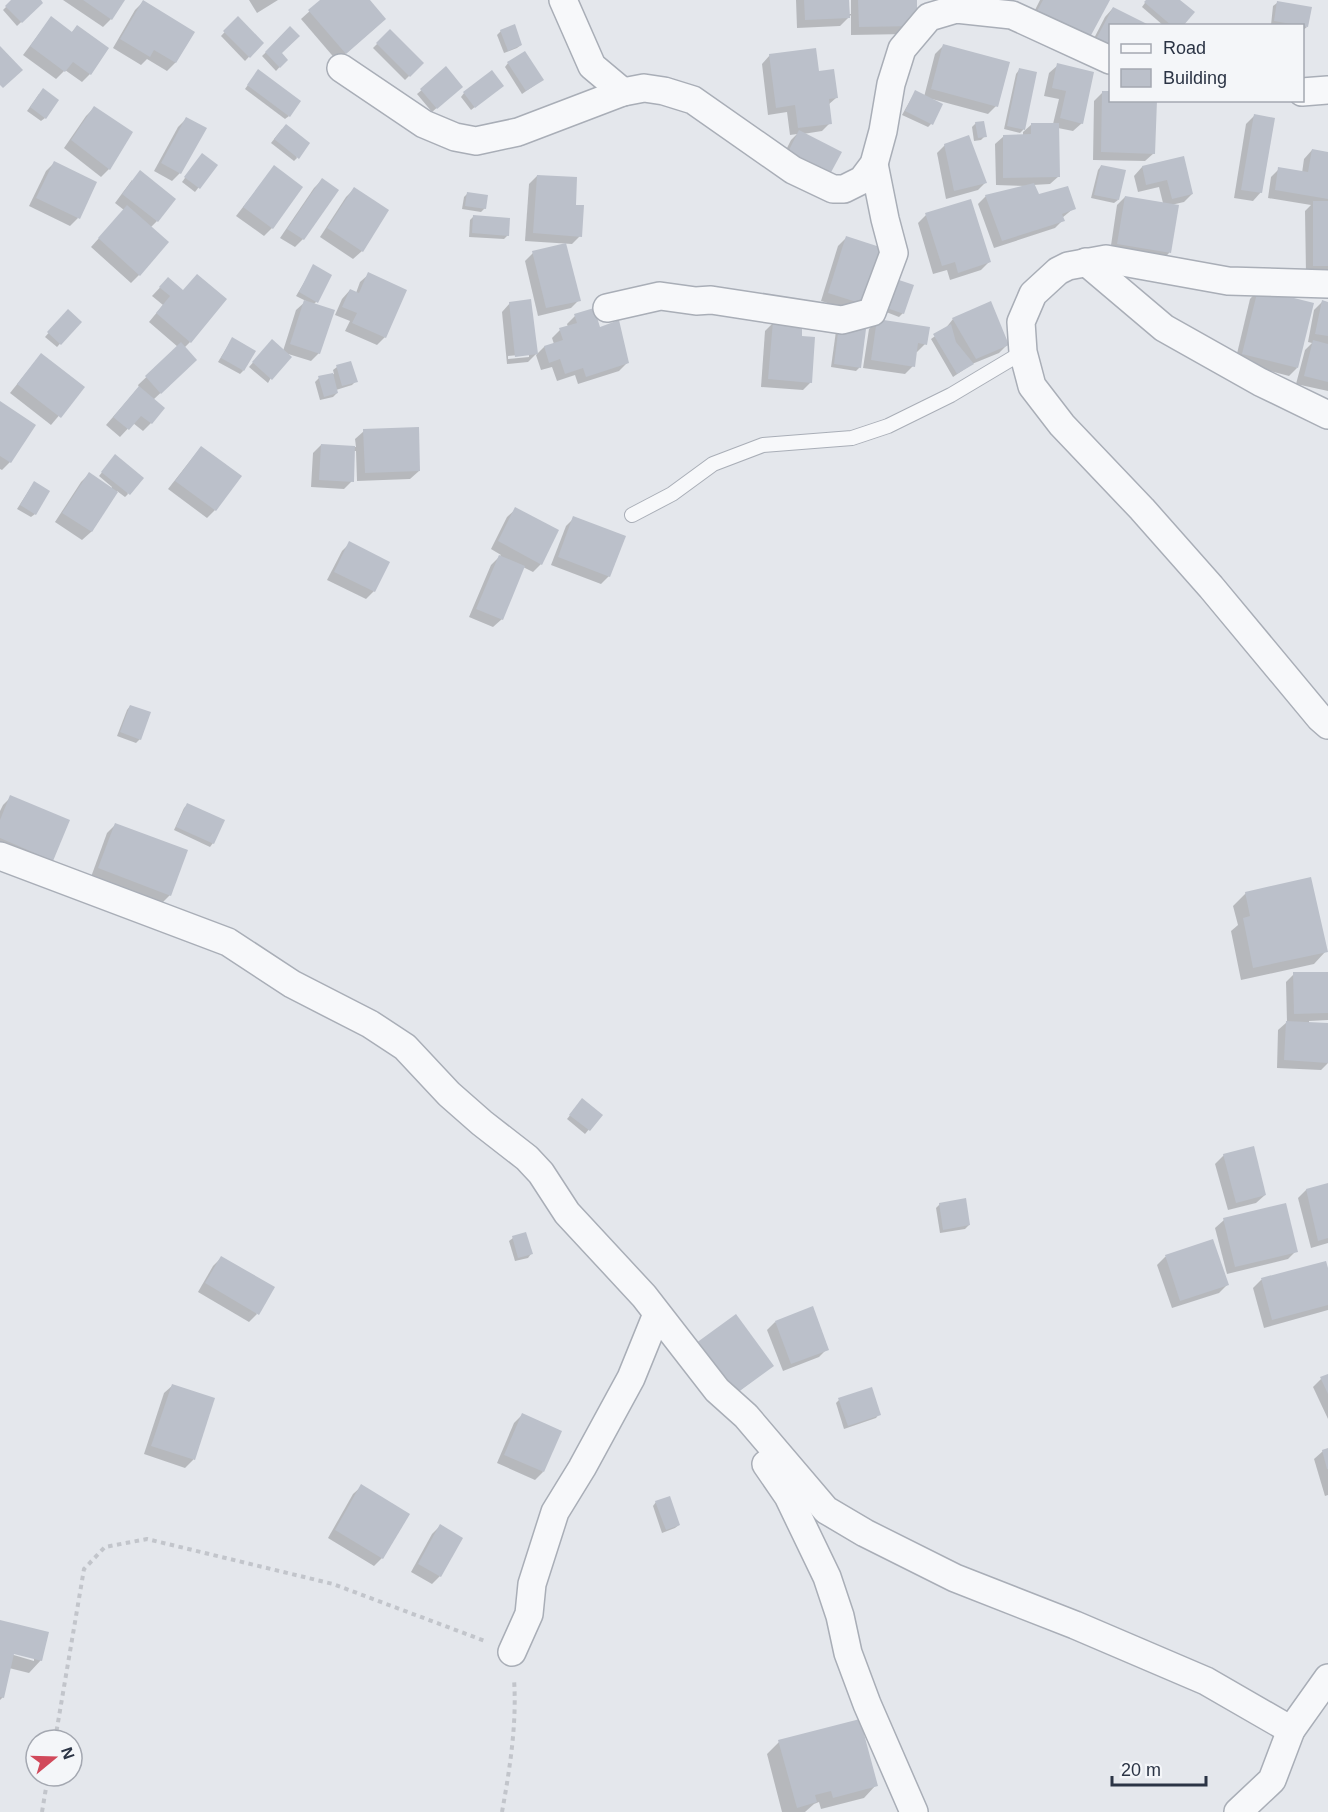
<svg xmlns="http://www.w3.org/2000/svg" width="1328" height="1812" viewBox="0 0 1328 1812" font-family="Helvetica,sans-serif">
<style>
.shadow{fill:#0003;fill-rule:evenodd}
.building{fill:#bbc0ca}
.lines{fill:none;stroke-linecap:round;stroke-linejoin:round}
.lane-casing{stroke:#a9aeb7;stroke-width:16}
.street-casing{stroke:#a9aeb7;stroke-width:30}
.path{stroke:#c2c5cb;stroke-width:4;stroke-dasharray:4.5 4.5;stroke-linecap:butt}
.lane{stroke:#f7f8fa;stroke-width:14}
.street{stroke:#f7f8fa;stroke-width:27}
</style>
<rect width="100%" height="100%" fill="#e4e7ec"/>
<g class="shadow">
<polygon points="13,0 39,0 41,3 17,26 3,10"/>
<polygon points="63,0 123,0 111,19 103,27"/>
<polygon points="249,0 278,0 257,13"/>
<polygon points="322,0 368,0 376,27 337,61 301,19"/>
<polygon points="796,0 847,0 848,14 851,14 851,0 915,0 907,34 851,35 851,15 840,26 797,28"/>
<polygon points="1040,0 1108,0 1030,20"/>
<polygon points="1147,0 1178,0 1181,26 1164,26 1142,7"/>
<polygon points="143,2 193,33 175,63 167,71 147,59 141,65 113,48 135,10"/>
<polygon points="1277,3 1307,27 1303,30 1302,26 1271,25 1273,6"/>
<polygon points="1113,8 1110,26 1110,61 1088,50 1105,17"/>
<polygon points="51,18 71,33 77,27 90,74 82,82 65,70 56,79 23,55"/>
<polygon points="238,18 262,43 245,61 221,36"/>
<polygon points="290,29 280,53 286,60 276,71 262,56"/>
<polygon points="390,31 422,63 405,80 373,48"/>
<polygon points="501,31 521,45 517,48 504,53 497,35"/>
<polygon points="943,46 996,106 988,114 932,99 931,124 928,127 902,115 915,92 924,97 935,54"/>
<polygon points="770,55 818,73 836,98 828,105 830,123 822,131 803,134 780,162 791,140 797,134 790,135 787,112 768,115 762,64"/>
<polygon points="508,63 542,80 522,94 505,67"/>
<polygon points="1058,65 1082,123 1073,131 1058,128 1059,176 1050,184 1033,185 1038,196 1074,208 1062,218 1063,220 1055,228 994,248 978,204 986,196 1027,186 996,185 995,144 1004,136 1023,136 1023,132 1032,124 1053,124 1059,99 1044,96 1049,73"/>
<polygon points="446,69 461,87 432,112 417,94"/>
<polygon points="1019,70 1036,74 1023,130 1020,133 1004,129 1016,74"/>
<polygon points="255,75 289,116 285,119 245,89"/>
<polygon points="498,89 471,110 461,97 464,93"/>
<polygon points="1102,93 1110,93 1110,100 1154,153 1145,161 1093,160 1094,101"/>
<polygon points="39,94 45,118 41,121 27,111"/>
<polygon points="94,108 131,133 109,169 101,177 64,148 86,116"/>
<polygon points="1254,116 1261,192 1253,201 1234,198 1246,124"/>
<polygon points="186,119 180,173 172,181 154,171 178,127"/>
<polygon points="976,123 985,136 981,140 974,141 972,127"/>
<polygon points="282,129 297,158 294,161 271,143"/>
<polygon points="945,145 986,182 978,190 946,199 937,153"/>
<polygon points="1312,150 1328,153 1328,274 1306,273 1305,211 1311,205 1268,198 1271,177 1279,169 1302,173 1304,159"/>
<polygon points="1183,158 1192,194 1184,202 1171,205 1169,253 1161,261 1110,252 1117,205 1125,197 1163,203 1159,187 1138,192 1134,176 1142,167"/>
<polygon points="199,159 216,165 195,192 182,182"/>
<polygon points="54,163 78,218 70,226 29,206 46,171"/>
<polygon points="1101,166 1118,200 1114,203 1091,198 1098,170"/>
<polygon points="274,167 272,228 264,236 236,216"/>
<polygon points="537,176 580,236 572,244 525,241 529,184"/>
<polygon points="132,180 157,221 150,228 139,275 131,283 91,247 124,210 115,203"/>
<polygon points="322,180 336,190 303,239 295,247 280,238 314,188"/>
<polygon points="354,189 362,251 353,259 320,237 346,197"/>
<polygon points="468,193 485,208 481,212 462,209 464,197"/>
<polygon points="926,215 989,262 981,270 950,280 947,270 933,274 918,223"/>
<polygon points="474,216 508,235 504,239 469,237 470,220"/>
<polygon points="846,238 860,313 821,301 838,246"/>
<polygon points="533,253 579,300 571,308 538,316 525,261"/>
<polygon points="314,266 316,302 313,305 319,353 311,361 285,353 268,383 249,367 268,345 283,351 296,310 306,301 296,296"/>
<polygon points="369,274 385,337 377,345 345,331 350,321 335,315 342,299 350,290 356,293 360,282"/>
<polygon points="168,279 190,342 184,348 187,368 153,400 163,408 151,423 143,431 133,423 120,437 106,425 139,387 138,385 178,347 149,322 163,305 152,296"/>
<polygon points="890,284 903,313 899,317 881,310"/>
<polygon points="1258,290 1297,368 1289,376 1235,362 1250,299"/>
<path d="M530 301 536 355V354L528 362 507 364 502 312 510 303ZM529 354V357L508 359V356Z"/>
<polygon points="1322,302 1328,303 1328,391 1296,384 1305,350 1312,343 1308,342 1314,310"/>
<polygon points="68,311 80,322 57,347 45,337"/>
<polygon points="575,316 599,329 627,363 619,371 578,384 575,375 557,381 552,367 541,370 536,355 544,347 554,344 552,338 560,330 568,327 567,324"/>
<polygon points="953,319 1007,345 999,353 972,364 953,377 931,339 945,329"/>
<polygon points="877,321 925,344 917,352 915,352 913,366 905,374 863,368 869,329"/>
<polygon points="773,323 800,338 811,382 803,390 761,387 765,331"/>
<polygon points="840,327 860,367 856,371 831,367 836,331"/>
<polygon points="232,339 243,371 240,374 218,362"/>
<polygon points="34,363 83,387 51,425 10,393"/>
<polygon points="337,367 356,381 352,385 336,390 337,393 333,397 320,400 315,382 319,378 334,374 333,370"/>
<polygon points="0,403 10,462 2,470 0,469"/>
<polygon points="364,431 419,471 410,479 357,481 356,451 354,451 352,481 344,489 311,487 313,453 321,445 356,447 355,439"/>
<polygon points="201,447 215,510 207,518 168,489"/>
<polygon points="112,460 128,494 125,497 117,491 91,532 82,540 55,522 81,482 89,474 111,489 112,487 99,476"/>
<polygon points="31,487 35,514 31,517 17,509"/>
<polygon points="516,509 541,564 533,572 523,567 502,619 493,627 469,617 491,565 501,555 491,549 507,517"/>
<polygon points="574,518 609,576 601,584 551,565 566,526"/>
<polygon points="350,543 374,591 366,599 327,580 342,551"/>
<polygon points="130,706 140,739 136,743 117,736 127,710"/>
<polygon points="11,797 52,860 44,868 0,849 0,811 3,805"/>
<polygon points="187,805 213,843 210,847 174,830 184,808"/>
<polygon points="116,824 170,895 162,903 91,877 107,833"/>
<polygon points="1246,893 1326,951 1314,964 1241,980 1231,931 1238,925 1233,906"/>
<polygon points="1328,973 1328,1020 1309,1021 1309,1023 1328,1024 1328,1063 1321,1070 1277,1068 1278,1030 1287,1022 1286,982 1294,974"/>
<polygon points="579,1104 601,1115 585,1134 567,1119"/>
<polygon points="1224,1155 1265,1195 1256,1203 1228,1210 1215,1164"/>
<polygon points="1328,1185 1328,1243 1311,1248 1298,1198 1306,1190"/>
<polygon points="940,1204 969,1225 965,1229 940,1233 936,1208"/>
<polygon points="1224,1220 1296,1251 1288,1259 1227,1274 1215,1228"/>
<polygon points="513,1238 531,1254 528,1258 515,1261 509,1241"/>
<polygon points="1212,1241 1227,1285 1219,1293 1172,1308 1157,1265 1165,1257"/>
<polygon points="221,1258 257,1314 249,1322 198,1292 213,1266"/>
<polygon points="1325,1263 1328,1274 1328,1310 1264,1328 1253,1288 1261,1280"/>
<polygon points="735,1316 772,1366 721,1405"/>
<polygon points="775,1322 827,1349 819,1357 783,1371 767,1330"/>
<polygon points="1328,1375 1328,1419 1313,1387 1321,1379"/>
<polygon points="173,1385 213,1399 193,1460 185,1468 144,1454 164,1393"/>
<polygon points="839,1400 879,1414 876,1418 844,1429 836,1403"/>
<polygon points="522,1415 543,1472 535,1480 497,1463 514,1423"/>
<polygon points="1328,1450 1328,1495 1325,1496 1314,1459 1323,1451"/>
<polygon points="362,1486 382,1558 374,1566 328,1538 353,1494"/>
<polygon points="656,1502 679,1525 675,1528 662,1533 653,1506"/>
<polygon points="440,1526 440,1576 432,1584 411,1572 432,1534"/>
<path d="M0 1621 41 1660 29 1673 9 1668 3 1697 0 1700ZM7 1650 34 1658V1661L7 1653Z"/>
<polygon points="779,1742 876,1785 864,1798 821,1809 819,1802 814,1804 805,1812 782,1812 767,1754"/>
</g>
<g class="building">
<polygon points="11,0 41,0 43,3 22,23 5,6"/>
<polygon points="83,0 125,0 112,20"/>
<polygon points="143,0 195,32 176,63 154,50 150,57 120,39"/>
<polygon points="320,0 370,0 386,19 346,54 308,10"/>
<polygon points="804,0 849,0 850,18 805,20"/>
<polygon points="858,0 917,0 917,26 859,27"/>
<polygon points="1043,0 1110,0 1089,39 1037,11"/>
<polygon points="1146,0 1180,0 1195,12 1183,26 1172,26 1144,2"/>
<polygon points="1277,1 1312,7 1308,27 1274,21"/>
<polygon points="1113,7 1151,26 1110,26 1110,49 1095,41"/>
<polygon points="51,16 72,32 77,25 109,48 91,75 73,62 65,72 30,46"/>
<polygon points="238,16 264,43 250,58 223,31"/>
<polygon points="515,24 522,45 508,51 500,30"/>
<polygon points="290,26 300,36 282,53 288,60 280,68 265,52"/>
<polygon points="390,29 424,63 410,77 376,43"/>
<polygon points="943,44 1010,62 998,107 931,89"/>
<polygon points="0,46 23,70 3,88 0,85"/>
<polygon points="816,48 819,71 834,69 838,98 829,99 832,124 798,128 795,105 776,108 769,54"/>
<polygon points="525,51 544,80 526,91 507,62"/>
<polygon points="1057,63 1094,72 1083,124 1060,118 1066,91 1052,88"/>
<polygon points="446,66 463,87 437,109 420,89"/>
<polygon points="1019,68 1037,72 1025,130 1007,126"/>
<polygon points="258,69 301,101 290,117 247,85"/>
<polygon points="492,70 504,86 475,108 463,92"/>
<polygon points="43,88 59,100 46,119 30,107"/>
<polygon points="915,90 943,104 933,125 905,111"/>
<polygon points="1102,91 1110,91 1110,100 1157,100 1155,154 1101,152"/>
<polygon points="94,106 133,132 110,170 71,140"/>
<polygon points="1254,114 1275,118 1262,193 1241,190"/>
<polygon points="186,117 207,128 181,174 161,163"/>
<polygon points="984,121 987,137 978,138 975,122"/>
<polygon points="1031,123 1059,123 1060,177 1003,178 1003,135 1031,134"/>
<polygon points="286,124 310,143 299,159 274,139"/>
<polygon points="799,130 842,152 829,176 787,154"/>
<polygon points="969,135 987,183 954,191 944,144"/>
<polygon points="1312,149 1328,152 1328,199 1275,190 1278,167 1308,172"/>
<polygon points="202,153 218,165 200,189 184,177"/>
<polygon points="1184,156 1193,194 1172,199 1167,180 1146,185 1142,166"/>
<polygon points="54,161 97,182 80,219 36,198"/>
<polygon points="274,165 303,187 273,229 243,207"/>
<polygon points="1101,165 1126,170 1119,200 1094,195"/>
<polygon points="140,170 176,199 158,222 122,194"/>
<polygon points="537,175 577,177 576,205 584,205 582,237 533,233"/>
<polygon points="322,178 339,190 304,240 287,229"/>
<polygon points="1034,183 1039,194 1068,186 1076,209 1062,214 1065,221 1002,241 985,195"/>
<polygon points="354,187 389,210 363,252 327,228"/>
<polygon points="467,192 488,195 486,209 465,206"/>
<polygon points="1125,196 1179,205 1171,253 1117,244"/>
<polygon points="971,199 991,262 958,273 955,262 942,266 925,213"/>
<rect x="1313" y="201" width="15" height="65"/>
<polygon points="127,205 169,242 140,276 98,238"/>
<polygon points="473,215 510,218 509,236 472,233"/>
<polygon points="846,236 886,249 869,306 828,293"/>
<polygon points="566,243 581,301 546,308 532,251"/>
<polygon points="313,264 332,275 318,303 299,292"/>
<polygon points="368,272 407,290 386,338 352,323 357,313 342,307 350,289 359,293"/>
<polygon points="197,274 227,299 191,343 156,313 170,296 159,287 168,277 183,290"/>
<polygon points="893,278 914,285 904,314 884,307"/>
<polygon points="1258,289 1314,303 1298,368 1242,354"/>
<polygon points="531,299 538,354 515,357 509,302"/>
<polygon points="304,300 335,310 320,354 290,344"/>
<polygon points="1322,300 1328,302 1328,336 1315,334"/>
<polygon points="991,301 1009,345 976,359 952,318"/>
<polygon points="594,308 600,327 619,320 629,363 586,377 583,368 565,374 560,359 549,363 544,346 563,340 559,328 577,323 574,314"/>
<polygon points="68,309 82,322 61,345 47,332"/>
<polygon points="877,319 930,327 927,345 918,343 915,367 871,360"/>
<polygon points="773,321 802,324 802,336 815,337 812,383 768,379"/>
<polygon points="951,324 956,342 974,364 957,374 933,334"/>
<polygon points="839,325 866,329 861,368 834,364"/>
<polygon points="232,337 256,351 244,371 221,358"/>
<polygon points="272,339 292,357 272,380 252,362"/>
<polygon points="1313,340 1328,344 1328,382 1304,376"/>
<polygon points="181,342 197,360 161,394 145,376"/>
<polygon points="41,353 85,387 61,418 17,384"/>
<polygon points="351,361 358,382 342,386 336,365"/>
<polygon points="333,373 338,393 324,397 318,376"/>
<polygon points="139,386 165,408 152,424 141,416 129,430 113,417"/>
<polygon points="0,401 36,425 11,463 0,456"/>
<polygon points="419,427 420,471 365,473 363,429"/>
<polygon points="321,444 355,446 354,482 319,480"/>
<polygon points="201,446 242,476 216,511 175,481"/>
<polygon points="115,454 144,478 130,495 101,472"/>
<polygon points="89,472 118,492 92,532 62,513"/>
<polygon points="34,481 50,491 36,515 20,505"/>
<polygon points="515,507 559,530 542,565 498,541"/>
<polygon points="573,516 626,536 610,577 558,557"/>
<polygon points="349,541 390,562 375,592 334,572"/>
<polygon points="499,555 525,566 503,620 476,609"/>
<polygon points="130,705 151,712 141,740 120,732"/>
<polygon points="10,795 70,820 53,861 0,838 0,820"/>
<polygon points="187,803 225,820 214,844 176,827"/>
<polygon points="115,823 188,850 171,896 98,868"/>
<polygon points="1311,877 1328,952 1253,968 1243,918 1250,916 1245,892"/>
<polygon points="1293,972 1328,972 1328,1013 1294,1014"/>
<polygon points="1286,1021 1328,1023 1328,1063 1284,1060"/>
<polygon points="582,1098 603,1115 590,1131 569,1115"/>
<polygon points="1254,1146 1266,1195 1236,1203 1223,1154"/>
<polygon points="1328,1183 1328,1238 1318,1241 1306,1189"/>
<polygon points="966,1198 970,1225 943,1230 939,1203"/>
<polygon points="1286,1203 1298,1252 1235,1267 1223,1218"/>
<polygon points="526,1232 533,1254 518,1258 512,1236"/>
<polygon points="1213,1239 1229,1285 1180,1301 1165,1255"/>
<polygon points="221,1256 275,1287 259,1315 205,1283"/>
<polygon points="1326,1261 1328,1268 1328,1305 1272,1320 1261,1278"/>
<polygon points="813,1306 829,1350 791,1364 775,1321"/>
<polygon points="736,1314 774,1366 730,1398 692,1346"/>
<polygon points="1328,1374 1328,1394 1320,1377"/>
<polygon points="172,1384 215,1398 195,1460 151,1446"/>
<polygon points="872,1387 881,1415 848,1426 838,1398"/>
<polygon points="522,1413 562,1431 544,1472 504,1455"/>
<polygon points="1328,1448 1328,1469 1327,1469 1322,1450"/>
<polygon points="361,1484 410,1514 383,1559 335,1530"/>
<polygon points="670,1496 680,1525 666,1530 655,1501"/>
<polygon points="440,1524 463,1538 441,1577 418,1564"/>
<polygon points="0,1620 49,1632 42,1661 14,1654 4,1698 0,1697"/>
<polygon points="860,1719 878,1786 833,1798 831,1791 815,1795 817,1802 797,1808 778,1740"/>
</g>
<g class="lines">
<defs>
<polyline id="lane" points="632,515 672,494 713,464 763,445 852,438 888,426 951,395 1023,352"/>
<g id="street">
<polyline points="563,0 592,66 623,92"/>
<polyline points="341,68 424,124 455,137 476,141 518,132 623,92 644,88 664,91 693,100 793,170 833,189 844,189 862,180 874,164 883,131 891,84 902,49 929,17 956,9 1012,15 1110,60"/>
<polyline points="1302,92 1328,90"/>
<polyline points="1086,262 1164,328 1260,382 1328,415"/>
<polyline points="1328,284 1228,281 1106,259 1068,266 1058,271 1033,294 1021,322 1023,352 1032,386 1062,425 1142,509 1211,587 1320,718 1328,725"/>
<polyline points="607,308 660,296 696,301 711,300 842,320 872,312 894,253 885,219 874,164"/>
<polyline points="0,856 228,942 292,984 370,1024 405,1047 449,1094 482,1123 527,1158 541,1173 567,1213 644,1296 717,1390 746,1416 826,1510 865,1533 955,1578 1075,1625 1206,1681 1291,1730"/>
<polyline points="766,1464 788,1496 827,1577 840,1616 848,1653 867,1704 914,1812"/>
<polyline points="512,1652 529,1614 532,1584 555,1512 582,1468 631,1378 657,1314"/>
<polyline points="1238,1812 1272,1780 1291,1730 1328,1678"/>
</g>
</defs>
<use href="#lane" class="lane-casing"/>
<use href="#street" class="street-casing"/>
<g class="path">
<polyline points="55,1740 84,1569 105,1547 147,1539 333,1584 485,1641"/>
<polyline points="42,1812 48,1776"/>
<path d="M502 1812C510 1768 517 1723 514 1679"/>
</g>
<use href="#lane" class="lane"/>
<use href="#street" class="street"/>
</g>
<rect x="1109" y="24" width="195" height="78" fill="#f4f6f9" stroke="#a4a8b1" stroke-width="1.5"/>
<rect x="1121" y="44" width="30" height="9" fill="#f7f8fa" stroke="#a4a8b1" stroke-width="1.5"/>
<text x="1163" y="54" font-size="18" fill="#2b3445">Road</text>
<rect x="1121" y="69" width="30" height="18" fill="#bbc0ca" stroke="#a4a8b1" stroke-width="1.5"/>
<text x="1163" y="84" font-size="18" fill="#2b3445">Building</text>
<g transform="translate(54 1758) rotate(71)"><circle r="28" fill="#f4f6f9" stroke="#a4a8b1" stroke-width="1.5"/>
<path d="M0-4.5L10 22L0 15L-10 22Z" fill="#d1495b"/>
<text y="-9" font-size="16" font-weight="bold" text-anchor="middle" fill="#2b3445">N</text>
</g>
<path d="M1112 1776v9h94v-9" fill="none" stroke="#2b3445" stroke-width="3"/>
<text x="1121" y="1776" font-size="18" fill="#2b3445" stroke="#f4f6f9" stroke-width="4.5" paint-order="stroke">20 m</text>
</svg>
